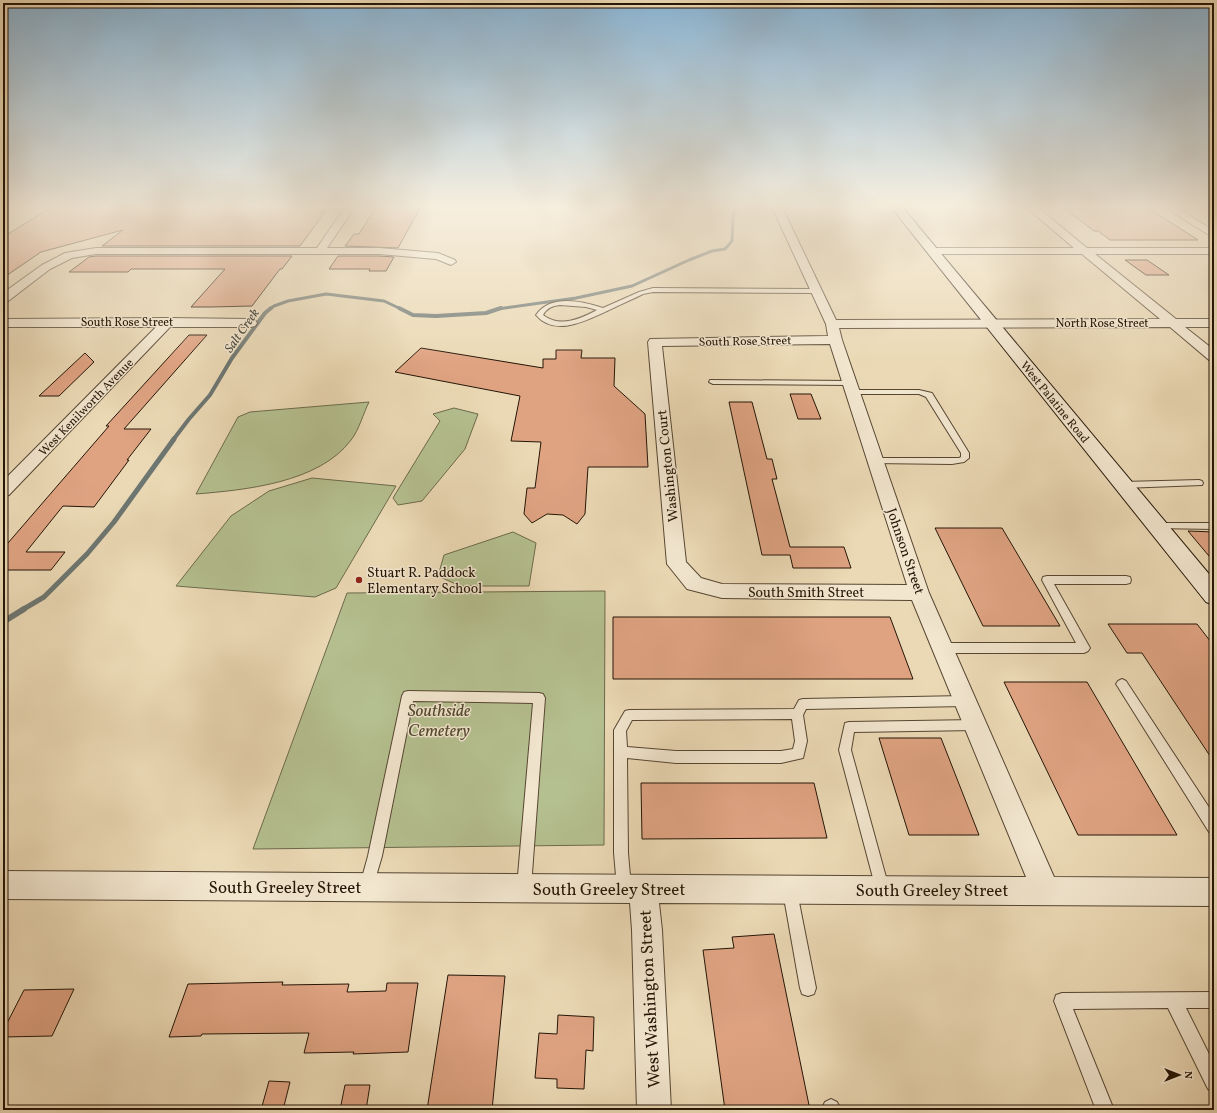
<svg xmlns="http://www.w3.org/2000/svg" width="1217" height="1113" viewBox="0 0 1217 1113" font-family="Vollkorn,serif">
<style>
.green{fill:#b5c090;stroke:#6c6a4b}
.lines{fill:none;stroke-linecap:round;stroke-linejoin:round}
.stream-far3{stroke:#6d7671;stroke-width:3}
.stream-far2{stroke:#6d7671;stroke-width:4}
.stream-far1{stroke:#6d7671;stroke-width:5}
.stream{stroke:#6d7671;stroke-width:6}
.building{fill:#dfa382;stroke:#241506}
.lane-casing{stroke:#564632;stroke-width:2}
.street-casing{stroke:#564632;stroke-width:2}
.secondary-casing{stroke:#241506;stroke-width:2}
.lane{fill:#f2e6cf;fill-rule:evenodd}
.street{fill:#f2e6cf;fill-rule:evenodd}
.secondary{fill:#f2e6cf;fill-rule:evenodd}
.poi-dot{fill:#8f2418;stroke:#f2e6cf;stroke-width:1.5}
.labels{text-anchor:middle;stroke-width:3;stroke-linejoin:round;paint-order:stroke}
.far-street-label{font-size:12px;fill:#241506;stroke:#f2e6cf}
.far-water-label{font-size:13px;font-style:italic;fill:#4f4e45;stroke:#f2e6cf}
.street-label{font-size:14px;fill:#241506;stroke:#f2e6cf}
.poi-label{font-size:14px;fill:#241506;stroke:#f2e6cf;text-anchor:start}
.near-park-label{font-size:17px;font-style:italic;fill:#50482f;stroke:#f2e6cf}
.near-street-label{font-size:17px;fill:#241506;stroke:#f2e6cf}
</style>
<rect width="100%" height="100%" fill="#ebd9b5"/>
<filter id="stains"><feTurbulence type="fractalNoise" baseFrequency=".005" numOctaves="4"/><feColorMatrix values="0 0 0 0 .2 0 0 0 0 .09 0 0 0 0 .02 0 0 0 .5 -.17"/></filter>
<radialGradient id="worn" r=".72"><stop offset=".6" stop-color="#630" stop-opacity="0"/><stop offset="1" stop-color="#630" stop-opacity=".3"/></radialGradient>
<g class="green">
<path d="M369 402C363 414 359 430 351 440 319 483 245 490 196 494L238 417 250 412Z"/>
<polygon points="454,408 478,414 465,449 422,501 398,505 393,498 440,421 433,414"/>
<polygon points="312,478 396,486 336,588 315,597 176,586 231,516 269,491"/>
<polygon points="513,532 536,543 529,586 460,586 438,576 444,555"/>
<polygon points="605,591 604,845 253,849 347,593"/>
</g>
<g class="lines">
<g class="stream-far3">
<polyline points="270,309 274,306 288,301 326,294 384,301 401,309"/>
<polyline points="498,309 576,298 632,286 689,260 712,251 725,249 732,241 733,217 736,207"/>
</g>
<g class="stream-far2">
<polyline points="399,308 413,315 436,316 486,313 501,308"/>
<polyline points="173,440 189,419 210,395 232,358 265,313 271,308"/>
</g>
<polyline class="stream-far1" points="22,610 44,597 87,554 114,522 174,439"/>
<polyline class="stream" points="3,622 24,609"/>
</g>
<g class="building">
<polygon points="52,207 324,207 321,211 326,211 300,246 102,246 123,230 41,252 3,278 3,237"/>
<polygon points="376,207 420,208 398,248 345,246 354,234 359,234"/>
<polygon points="1065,209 1145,209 1156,213 1198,240 1110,240 1098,231 1094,231"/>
<polygon points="96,256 292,256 282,269 280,269 252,306 211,307 191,307 225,269 131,269 128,272 69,272 89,257"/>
<polygon points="338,256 379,256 394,257 386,271 369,271 370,269 329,269"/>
<polygon points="1125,260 1147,260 1169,275 1146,275"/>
<polygon points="189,335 207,335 124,429 151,429 127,460 129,460 94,507 63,506 26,552 65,552 51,570 3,570 3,543 8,543 109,426 106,426"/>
<polygon points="421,348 543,368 543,359 556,359 556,350 582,350 581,358 615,358 614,386 645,414 648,467 588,467 585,514 577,524 563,515 547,514 532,523 524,514 527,488 535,488 541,442 511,441 520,396 395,372"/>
<polygon points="85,353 94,362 59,396 39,396"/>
<polygon points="790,394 811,394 821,419 798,419"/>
<polygon points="729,402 752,402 767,459 772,459 777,479 772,479 790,547 844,547 851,568 793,568 790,555 762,555"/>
<polygon points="935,528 1002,528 1060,626 983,626"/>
<polygon points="1188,531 1214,532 1214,562"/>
<polygon points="613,617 890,617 913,679 613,679"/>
<polygon points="1108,624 1197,624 1214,646 1214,762 1142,653 1127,653"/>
<polygon points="1004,682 1087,682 1177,835 1078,835"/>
<polygon points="879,738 941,738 979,835 909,835"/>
<polygon points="641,783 814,783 827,838 642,839"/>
<polygon points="774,934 810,1110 725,1110 703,950 734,948 732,937"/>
<polygon points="448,975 505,976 492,1110 427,1110"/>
<polygon points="283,982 282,985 349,984 347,992 386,991 387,983 418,983 408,1052 353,1054 354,1052 304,1053 309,1033 202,1034 201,1036 169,1037 188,984"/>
<polygon points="74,989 52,1036 3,1037 3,1031 24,990"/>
<polygon points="558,1015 594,1017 593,1051 586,1050 584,1089 557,1088 557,1079 535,1078 539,1033 557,1034"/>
<polygon points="269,1081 290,1082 283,1110 261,1110"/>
<polygon points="345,1085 370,1085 366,1110 340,1110"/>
</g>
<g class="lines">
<defs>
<g id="lane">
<path d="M653 288 816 289 819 291 816 293 653 292 643 294C631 300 619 305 607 311 585 321 555 337 536 315 550 294 582 301 603 308L639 292ZM560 305 586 307 597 310C580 319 560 328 543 315 547 308 552 306 560 305Z"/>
<polygon points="710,380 850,381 854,383 850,385 713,384 709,382"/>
<polygon points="850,390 919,390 932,393 969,453 969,458 964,462 952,464 872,463 871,461 875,458 959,458 961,457 961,453 926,397 919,394 853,394 849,392"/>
<polygon points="1199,480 1202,481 1203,483 1202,485 1123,488 1119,485 1123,482"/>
<polygon points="1157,523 1214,523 1214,529 1154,528 1152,526"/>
<polygon points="1047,576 1126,576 1130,577 1131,580 1130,583 1126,584 1054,584 1090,648 1088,651 1084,653 943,653 939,651 937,648 939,645 943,643 1076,643 1042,580 1043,577"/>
<polygon points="1122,679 1126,681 1214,815 1214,834 1209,832 1118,687 1116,684 1118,681"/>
<polygon points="408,691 539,693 543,694 545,698 531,887 529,892 524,894 519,892 517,887 533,703 413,701 382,856 372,890 367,892 362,890 360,885 368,856 402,696 404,692"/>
<path d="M965 696 969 697 971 701 969 705 965 706 806 709 803 715 807 741 803 758 781 763H676L627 758 628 853 631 887 629 892 624 894 619 892 617 887 614 853V730L625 711 629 710 794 709 799 700 803 699ZM792 719 795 741 793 749 781 751H676L627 747 626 731 632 720Z"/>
<polygon points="976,720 980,721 982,725 980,729 976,730 854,732 851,750 889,888 887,893 882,895 877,893 839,750 845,723 849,722"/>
<polygon points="790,885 795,887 797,892 816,988 814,994 808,996 802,994 800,988 783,892 785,887"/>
<polygon points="1214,992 1214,1008 1186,1008 1214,1064 1214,1092 1208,1089 1168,1008 1073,1009 1114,1110 1096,1110 1054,1001 1056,995 1062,993"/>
<polygon points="831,1099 837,1102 841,1110 823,1110 822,1108 825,1102"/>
</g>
<g id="street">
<polygon points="345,207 355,207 327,248 379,248 438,253 455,260 456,262 451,265 436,259 379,254 96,254 72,258 50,269 7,302 3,303 3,293 42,265 65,253 96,248 317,248"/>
<path d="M772 207H782L836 320 1160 319 1082 254H932L927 251 932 248H1074L1026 207H1037L1087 248H1214V254H1095L1176 319H1214V327H1185L1214 350V361L1209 360 1170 327 839 328 842 340 929 593 1054 877 1214 878V906L659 903 662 930 671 1110H637L632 930 630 903 3 899V871L1026 877 912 600 722 598 687 589 667 564 648 342 650 339 828 336 826 324ZM830 344 907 585 722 584 701 578 686 562 662 346Z"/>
<polygon points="1164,207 1176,207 1214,231 1214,238"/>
<polygon points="168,318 251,319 255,320 257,323 255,326 251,327 170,327 9,495 3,497 3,481 156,327 3,327 3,319"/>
</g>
<polygon id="secondary" points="891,207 902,207 1214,580 1214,605 1206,602"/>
</defs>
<use href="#lane" class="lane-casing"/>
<use href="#street" class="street-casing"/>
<use href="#secondary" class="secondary-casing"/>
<use href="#lane" class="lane"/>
<use href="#street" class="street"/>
<use href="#secondary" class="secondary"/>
</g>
<linearGradient id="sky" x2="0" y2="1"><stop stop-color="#8ab5d5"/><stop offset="0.57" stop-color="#f6eede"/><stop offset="1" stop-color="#f6eede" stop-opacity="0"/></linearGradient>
<rect width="1217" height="363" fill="url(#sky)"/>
<circle class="poi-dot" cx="359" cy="580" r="4"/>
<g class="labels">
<g class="far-street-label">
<text x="127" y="326">South Rose Street</text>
<text x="1102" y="327">North Rose Street</text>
<text transform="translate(745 341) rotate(-1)" y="4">South Rose Street</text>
<text transform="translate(1055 402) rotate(51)" y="4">West Palatine Road</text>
<text transform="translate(86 407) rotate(-46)" y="4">West Kenilworth Avenue</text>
</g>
<g class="far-water-label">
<text transform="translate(241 330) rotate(-55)" y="5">Salt Creek</text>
</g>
<g class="street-label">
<text transform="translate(667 466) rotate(-96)" y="5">Washington Court</text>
<text transform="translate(906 551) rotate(71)" y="5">Johnson Street</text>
<text x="806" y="597">South Smith Street</text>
</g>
<g class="poi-label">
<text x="367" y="577">Stuart R. Paddock<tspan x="367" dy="16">Elementary School</tspan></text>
</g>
<g class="near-park-label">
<text x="439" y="716">Southside<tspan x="439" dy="20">Cemetery</tspan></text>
</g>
<g class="near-street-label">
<text x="285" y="893">South Greeley Street</text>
<text x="609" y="895">South Greeley Street</text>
<text x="932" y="896">South Greeley Street</text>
<text transform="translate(649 999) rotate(-93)" y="6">West Washington Street</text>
</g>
</g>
<rect width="1217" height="1113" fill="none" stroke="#ebd9b5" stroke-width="16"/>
<rect x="4" y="4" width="1209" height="1105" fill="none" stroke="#241506" stroke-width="2"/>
<rect x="8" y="8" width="1201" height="1097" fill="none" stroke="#241506"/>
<g transform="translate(1179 1075) rotate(90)" stroke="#f2e6cf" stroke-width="3" paint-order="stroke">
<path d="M0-3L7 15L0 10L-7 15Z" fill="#241506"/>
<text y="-6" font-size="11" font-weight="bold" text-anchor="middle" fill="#241506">N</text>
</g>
<rect width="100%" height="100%" filter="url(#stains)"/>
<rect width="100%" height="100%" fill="url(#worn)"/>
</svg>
